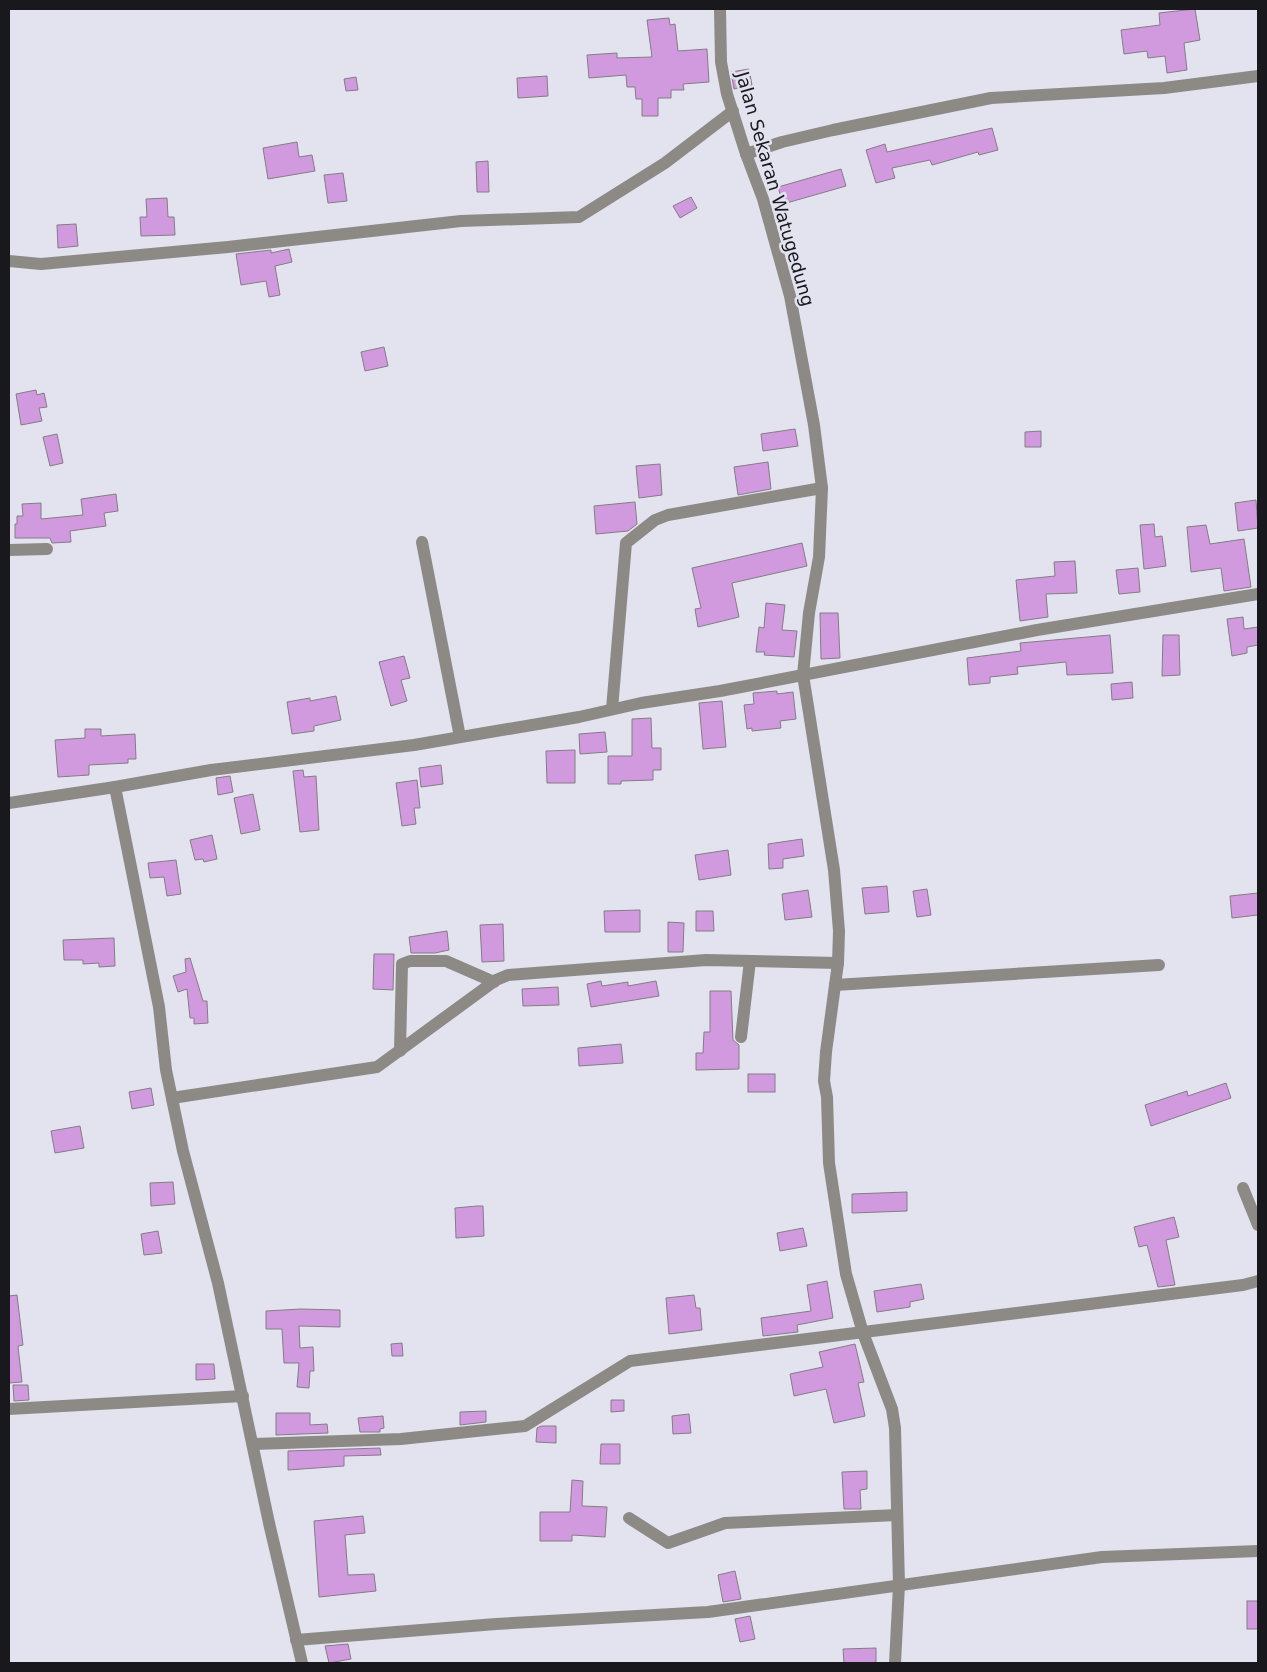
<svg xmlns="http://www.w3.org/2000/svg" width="1267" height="1672" viewBox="0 0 1267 1672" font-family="'DejaVu Sans',sans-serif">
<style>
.building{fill:#d29ade;stroke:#837c85}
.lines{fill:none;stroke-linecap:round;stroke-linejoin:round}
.minor{stroke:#8d8a86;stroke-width:12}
.labels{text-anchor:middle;stroke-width:5;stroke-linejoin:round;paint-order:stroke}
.street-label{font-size:18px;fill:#19191d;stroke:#e3e3ef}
</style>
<rect width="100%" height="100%" fill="#e3e3ef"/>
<g class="building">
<polygon points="1195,9 1200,40 1184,43 1187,70 1167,73 1165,56 1148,58 1147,51 1124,54 1121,30 1160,25 1159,13"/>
<polygon points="669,18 670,25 675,24 678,51 707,49 709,82 683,84 684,90 671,90 671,98 658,98 658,116 642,116 642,99 636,99 635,87 627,87 626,75 589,78 587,55 617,53 617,58 652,57 647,20"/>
<polygon points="749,69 752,85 734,89 731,72"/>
<polygon points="547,76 548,96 518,98 517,78"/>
<polygon points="356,77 358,90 346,91 344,79"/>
<polygon points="992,128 998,150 979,155 978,152 932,165 930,160 892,168 895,178 876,183 866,150 885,144 887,152"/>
<polygon points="297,142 299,157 312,155 315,171 268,179 263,148"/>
<polygon points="488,161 489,192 477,192 476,162"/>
<polygon points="841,169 846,186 783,204 778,187"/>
<polygon points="343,173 347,201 328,203 324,175"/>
<polygon points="691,197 697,208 680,218 673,206"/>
<polygon points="167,198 168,217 174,217 175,235 141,236 140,217 147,217 146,199"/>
<polygon points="76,224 78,246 58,248 57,225"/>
<polygon points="289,249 292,262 275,266 280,295 269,297 266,281 241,285 236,254 271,250 271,253"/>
<polygon points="384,347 388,366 365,371 361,352"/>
<polygon points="36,390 37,395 44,393 47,407 39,408 42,421 21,425 16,394"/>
<polygon points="795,429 798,446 763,451 761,434"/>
<polygon points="1041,431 1041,447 1025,447 1025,432"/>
<polygon points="57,434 63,463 50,466 43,437"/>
<polygon points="768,462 771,489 738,495 734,467"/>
<polygon points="660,464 662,495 639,498 636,466"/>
<polygon points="116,494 118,511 104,513 106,526 70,531 71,542 52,543 50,538 15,538 15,524 17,524 17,516 23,516 22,504 41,503 41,519 83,515 81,499"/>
<polygon points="1256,500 1258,528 1238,531 1235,503"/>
<polygon points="635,502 637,524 628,531 596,534 594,506"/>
<polygon points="1154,524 1155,537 1162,536 1166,566 1144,569 1140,525"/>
<polygon points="1206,525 1210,544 1244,539 1251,587 1224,591 1221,568 1191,572 1187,527"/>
<polygon points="802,543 807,566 732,583 739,617 698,627 695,609 701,608 692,568"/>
<polygon points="1075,561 1077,593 1046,594 1048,617 1020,621 1016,580 1055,576 1054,562"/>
<polygon points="1138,568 1140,592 1119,594 1116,570"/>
<polygon points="766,603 785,605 782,630 797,631 794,657 764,655 765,652 756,652 759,627 764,628"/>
<polygon points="820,613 838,613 840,658 821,659"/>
<polygon points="1243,617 1244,629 1258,627 1258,645 1247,647 1247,653 1232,656 1227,619"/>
<polygon points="1110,635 1113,673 1067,675 1066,662 1017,667 1018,674 990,677 990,683 969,685 967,658 1021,651 1020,643"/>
<polygon points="1163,635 1179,635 1180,675 1162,676"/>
<polygon points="404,656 410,678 401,680 407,701 391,706 379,662"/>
<polygon points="1132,682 1133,698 1112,700 1111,684"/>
<polygon points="777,691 777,694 793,692 796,719 780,721 781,728 752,731 752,728 747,729 744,705 754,704 753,693"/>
<polygon points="336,696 341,720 314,726 314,731 292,734 287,702 310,698 310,701"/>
<polygon points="722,701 726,747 703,749 699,703"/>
<polygon points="651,718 652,748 661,748 661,770 653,770 653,780 621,781 621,784 608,784 608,756 632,756 632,719"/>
<polygon points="85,729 101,729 101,736 135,734 136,759 128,759 128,763 89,765 89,775 58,777 55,740 85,738"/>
<polygon points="605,732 607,752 580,754 579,734"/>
<polygon points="575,750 575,783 547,783 546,751"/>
<polygon points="441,765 443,784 421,787 419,768"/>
<polygon points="303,770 304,777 316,776 319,830 300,832 293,771"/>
<polygon points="230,776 233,792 218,795 216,778"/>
<polygon points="417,780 420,808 414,808 416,824 402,826 396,783"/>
<polygon points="253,794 260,830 241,834 234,798"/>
<polygon points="212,835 217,859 204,862 203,859 195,860 190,840"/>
<polygon points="802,839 804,856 783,859 783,868 769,869 768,844"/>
<polygon points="728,850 731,875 699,880 695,855"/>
<polygon points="176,860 181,894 167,896 164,877 150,878 148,863"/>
<polygon points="887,886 889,912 865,914 862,888"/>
<polygon points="927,889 931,915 917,917 913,891"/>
<polygon points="808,890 812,917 785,920 782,894"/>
<polygon points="1258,893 1258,915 1232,918 1230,896"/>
<polygon points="640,910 640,932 605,932 604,911"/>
<polygon points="696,911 713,911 714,931 696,931"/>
<polygon points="668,922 684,923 683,952 668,952"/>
<polygon points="503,924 504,961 482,962 480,925"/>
<polygon points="447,931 449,950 435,953 411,953 409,937"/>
<polygon points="114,938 115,966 99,967 99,963 83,964 83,960 64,960 63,940"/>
<polygon points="374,954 394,954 393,990 373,989"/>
<polygon points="190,958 203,1001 207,1001 208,1023 194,1024 194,1018 190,1018 187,989 178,992 173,976 186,972 185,959"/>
<polygon points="601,981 602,986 628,982 628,986 656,981 659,996 591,1007 587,984"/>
<polygon points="558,987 559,1005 523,1006 522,989"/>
<polygon points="710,991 731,991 733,1040 739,1045 739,1069 696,1070 696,1053 703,1053 704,1032 710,1032"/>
<polygon points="621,1044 623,1063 579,1066 578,1048"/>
<rect x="748" y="1074" width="27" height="18"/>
<polygon points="1226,1083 1231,1098 1151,1126 1145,1105 1187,1091 1188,1096"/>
<polygon points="151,1088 154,1105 132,1109 129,1092"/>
<polygon points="80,1126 84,1148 55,1153 51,1131"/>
<polygon points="173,1182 175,1204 151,1206 150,1183"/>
<polygon points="907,1192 907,1211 852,1213 852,1194"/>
<polygon points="477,1206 483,1206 484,1236 456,1238 455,1208"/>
<polygon points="1174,1217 1179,1237 1166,1240 1175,1285 1158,1287 1147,1245 1139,1247 1134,1227"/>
<polygon points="803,1228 807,1246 780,1251 777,1233"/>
<polygon points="158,1231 162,1253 144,1255 141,1234"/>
<polygon points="827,1281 833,1318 797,1325 798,1332 763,1336 761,1318 811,1311 807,1285"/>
<polygon points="921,1284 924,1299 910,1302 910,1307 877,1312 874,1291"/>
<polygon points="17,1295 23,1345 18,1346 22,1382 9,1383 9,1296"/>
<polygon points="694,1295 696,1308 700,1308 702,1330 669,1334 666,1298"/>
<polygon points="301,1309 340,1310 340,1327 299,1326 300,1348 313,1347 314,1371 310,1371 309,1388 297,1387 299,1363 284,1363 282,1329 266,1329 266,1311"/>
<polygon points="402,1343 403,1356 392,1356 391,1344"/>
<polygon points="855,1344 864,1382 858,1383 865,1416 834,1423 826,1389 794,1396 790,1374 823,1367 819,1352"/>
<polygon points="196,1364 214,1364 215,1379 196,1380"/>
<polygon points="13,1385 28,1385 29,1400 14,1401"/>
<polygon points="611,1400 624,1400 624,1411 611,1412"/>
<polygon points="486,1411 486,1422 460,1425 460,1412"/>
<polygon points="276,1413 310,1413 310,1425 327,1424 328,1433 276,1435"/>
<polygon points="689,1414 691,1433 673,1434 672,1416"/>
<polygon points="383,1416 384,1428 380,1429 380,1432 360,1432 358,1418"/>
<polygon points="541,1426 556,1426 556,1443 536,1442 537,1428"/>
<polygon points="601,1444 620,1444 620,1464 600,1464"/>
<polygon points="380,1448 381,1455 344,1456 344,1466 288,1470 288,1451"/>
<polygon points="867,1471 867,1489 860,1490 861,1509 844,1509 842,1472"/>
<polygon points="572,1480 583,1481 582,1506 607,1507 605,1537 572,1535 572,1541 540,1541 540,1512 570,1512"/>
<polygon points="363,1516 365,1533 345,1535 348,1575 374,1574 376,1591 319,1597 314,1521"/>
<polygon points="735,1571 741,1599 723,1602 718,1575"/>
<rect x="1247" y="1601" width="11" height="28"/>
<polygon points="750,1616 755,1639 740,1642 735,1619"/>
<polygon points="348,1644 351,1659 329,1663 325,1646"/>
<polygon points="876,1648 876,1663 844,1663 843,1649"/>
</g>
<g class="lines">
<g class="minor">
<polyline points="720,9 721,62 727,94 746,154 763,199 790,296 814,425 822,488 819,557 809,613 803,675 834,870 839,931 838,963 826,1052 824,1081 827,1097 829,1163 846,1274 863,1333 892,1409 895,1428 899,1585 895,1663"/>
<polyline points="746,154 782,142 833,130 991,98 1164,88 1258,76"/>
<polyline points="9,261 41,264 228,247 461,221 579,217 665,163 733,111"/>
<polyline points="422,542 460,737"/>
<polyline points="9,550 47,549"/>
<polyline points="612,709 626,543 655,520 668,515 822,488"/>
<polyline points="115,787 211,770 414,745 579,717 641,703 720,691 1037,630 1258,594"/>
<polyline points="9,803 115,787 159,1007 166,1070 183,1151 218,1283 269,1523 302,1663"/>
<polyline points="835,985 1159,965"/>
<polyline points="741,1037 750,961"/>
<polyline points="400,1051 402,964 410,961 446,961 494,982"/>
<polyline points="172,1098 377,1067 496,980 508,975 706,960 838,963"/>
<polyline points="1243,1188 1258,1225"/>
<polyline points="9,1409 243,1396"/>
<polyline points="253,1444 401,1439 525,1426 630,1361 1243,1285 1258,1281"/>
<polyline points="629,1518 668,1543 725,1523 897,1515"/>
<polyline points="296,1640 496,1624 708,1612 1102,1557 1258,1551"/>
</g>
</g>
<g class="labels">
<g class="street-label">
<text transform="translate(775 189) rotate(74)" y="6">Jalan Sekaran Watugedung</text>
</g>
</g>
<rect width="1267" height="1672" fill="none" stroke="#19191d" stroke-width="20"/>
</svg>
